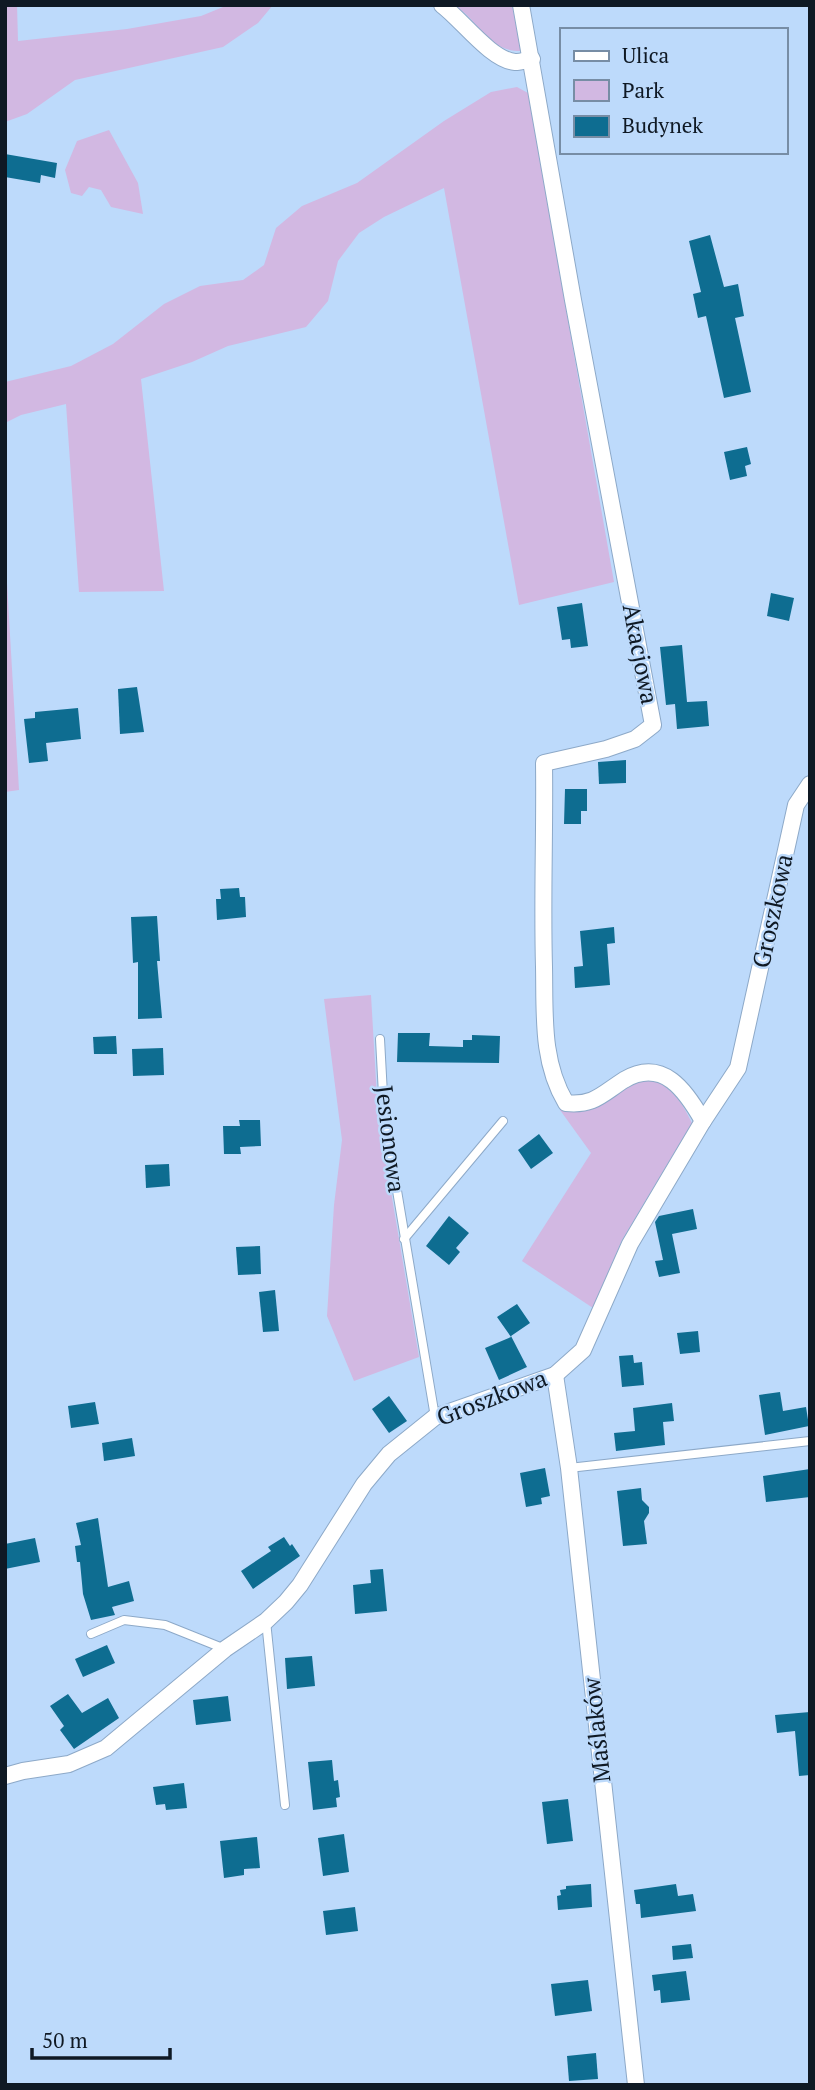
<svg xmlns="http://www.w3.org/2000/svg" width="815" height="2090" viewBox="0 0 815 2090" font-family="'PT Serif',serif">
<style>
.green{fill:#d2b8e2}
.building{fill:#0e6d91}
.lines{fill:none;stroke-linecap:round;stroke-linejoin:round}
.lane-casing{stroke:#8da9c8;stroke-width:10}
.street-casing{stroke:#8da9c8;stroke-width:18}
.lane{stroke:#fff;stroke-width:8}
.street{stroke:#fff;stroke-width:16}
.labels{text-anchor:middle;stroke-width:5;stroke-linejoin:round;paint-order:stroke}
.street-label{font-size:24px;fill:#0f1924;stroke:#bddafb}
</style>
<rect width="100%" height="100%" fill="#bddafb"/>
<g class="green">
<polygon points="5,5 17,5 18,41 127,29 201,16 228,5 273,5 258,23 223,47 75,80 27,114 5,122"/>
<path d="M453 5H512L521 51C484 51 480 19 453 5Z"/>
<polygon points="517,87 528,93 614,582 519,605 444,188 384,217 359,233 338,261 328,301 306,327 228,346 192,362 141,379 164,591 79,592 66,404 21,415 5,423 5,382 71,366 113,344 164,304 200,286 243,280 264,265 276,228 302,206 357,183 444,121 491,92"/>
<polygon points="109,130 138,183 143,214 111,207 101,190 89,187 82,196 71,193 65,170 77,141"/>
<polygon points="5,548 19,790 5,792"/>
<polygon points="371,995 378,1115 419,1357 354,1381 327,1316 334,1205 342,1140 324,999"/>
<path d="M651 1077C673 1091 680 1098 692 1123L622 1240 593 1308 522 1261 591 1153 560 1110H586L636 1082Z"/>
</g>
<g class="building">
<polygon points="5,154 57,163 55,178 41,175 40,183 5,177"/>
<polygon points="710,235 724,287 738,284 744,316 735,318 751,392 724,398 706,316 698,318 693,294 701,292 689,241"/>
<polygon points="747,447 751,464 745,466 747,476 730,480 724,452"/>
<polygon points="771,593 794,598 789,621 767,616"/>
<polygon points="582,603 588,646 571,648 570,639 562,640 557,607"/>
<polygon points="682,645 687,702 707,701 709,726 677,729 675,704 666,705 660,647"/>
<polygon points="137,687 144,732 120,734 118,689"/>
<polygon points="78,708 81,739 46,743 48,761 29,763 24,719 35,718 35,712"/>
<polygon points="626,760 626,783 599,784 598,762"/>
<polygon points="565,789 587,789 587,811 581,811 581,824 564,824"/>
<polygon points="239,888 240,897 245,897 246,917 217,920 216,899 221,899 220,889"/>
<polygon points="157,916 160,961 157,961 162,1018 138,1019 138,962 133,963 131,917"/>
<polygon points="614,927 615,943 607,944 610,985 575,988 574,967 583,966 580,931"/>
<polygon points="398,1033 430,1033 429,1046 463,1047 463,1040 472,1040 472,1035 500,1036 499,1063 397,1062"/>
<polygon points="116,1036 117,1054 94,1054 93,1037"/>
<polygon points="163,1048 164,1075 133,1076 132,1049"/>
<polygon points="239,1120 260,1120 261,1146 240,1147 241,1154 224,1154 223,1126 240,1126"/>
<polygon points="539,1134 553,1153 531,1169 518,1150"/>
<polygon points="169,1164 170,1186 146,1188 145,1165"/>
<polygon points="693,1209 697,1229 672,1234 680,1273 659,1277 655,1261 663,1260 655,1222 659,1216"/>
<polygon points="449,1216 469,1233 456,1248 460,1252 449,1265 426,1246"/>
<polygon points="260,1246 261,1274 238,1275 236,1247"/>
<polygon points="275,1290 279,1331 263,1332 259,1292"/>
<polygon points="517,1304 530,1323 511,1336 527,1367 499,1380 485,1348 511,1337 497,1317"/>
<polygon points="698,1331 700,1352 680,1354 677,1333"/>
<polygon points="633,1355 634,1363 642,1362 644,1385 622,1387 619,1356"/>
<polygon points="780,1392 783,1411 806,1407 809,1426 765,1435 759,1395"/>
<polygon points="389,1396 407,1421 389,1433 372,1409"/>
<polygon points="95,1402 99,1424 71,1428 68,1406"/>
<polygon points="672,1403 674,1421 663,1422 665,1445 616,1451 614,1433 635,1431 633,1408"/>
<polygon points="132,1438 135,1456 104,1461 102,1443"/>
<polygon points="545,1468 550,1496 541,1498 542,1504 526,1507 520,1473"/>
<polygon points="810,1469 810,1497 766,1502 763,1476"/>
<polygon points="641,1488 642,1500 649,1507 649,1513 644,1521 647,1544 623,1546 617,1491"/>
<polygon points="98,1518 108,1587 129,1581 134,1601 112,1607 115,1615 91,1620 83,1594 80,1562 77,1562 75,1546 81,1545 76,1523"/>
<polygon points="284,1537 290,1546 292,1544 300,1556 253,1589 241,1571 271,1551 268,1547"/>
<polygon points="35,1538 40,1562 5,1569 5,1544"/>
<polygon points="383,1569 387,1611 355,1614 353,1585 371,1583 370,1570"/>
<polygon points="107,1645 115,1663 83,1677 75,1659"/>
<polygon points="312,1656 315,1686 287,1689 285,1658"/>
<polygon points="68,1694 82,1713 108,1698 119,1718 74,1749 60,1730 64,1726 50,1706"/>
<polygon points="228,1696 231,1721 196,1725 193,1700"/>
<polygon points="810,1712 810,1775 799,1776 795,1731 777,1733 775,1715"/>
<polygon points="332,1760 334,1781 338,1780 340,1797 336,1798 337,1807 313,1810 308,1762"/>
<polygon points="184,1783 187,1808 166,1810 165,1804 156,1805 153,1787"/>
<polygon points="568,1799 573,1841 547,1844 542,1802"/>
<polygon points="344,1834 349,1872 323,1876 318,1838"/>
<polygon points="257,1837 260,1868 244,1869 244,1875 224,1878 220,1841"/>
<polygon points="591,1884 592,1907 558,1910 557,1896 561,1895 560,1890 566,1889 566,1886"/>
<polygon points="676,1884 678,1896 693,1894 696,1911 641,1918 640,1904 636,1904 634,1890"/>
<polygon points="355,1907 358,1931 326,1935 323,1911"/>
<polygon points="691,1944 693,1958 673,1960 672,1946"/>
<polygon points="686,1971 690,2000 661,2003 660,1990 654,1991 652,1975"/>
<polygon points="588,1980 592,2011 555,2016 551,1984"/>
<polygon points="596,2053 598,2079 569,2081 567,2056"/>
</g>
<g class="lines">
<defs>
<g id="lane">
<polyline points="380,1039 384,1113 435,1417"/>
<polyline points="404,1239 503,1121"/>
<polyline points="569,1468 810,1441"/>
<polyline points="266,1621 285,1805"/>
<polyline points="91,1634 124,1620 165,1625 225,1649"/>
</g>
<g id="street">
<path d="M442 5C462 20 491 60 515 62 520 62 527 60 532 59"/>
<path d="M521 5 573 300 653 725 635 739 606 749 544 763C545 831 542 899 544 967 545 1014 541 1061 566 1103 594 1106 602 1094 624 1080 663 1057 686 1091 703 1121"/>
<polyline points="555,1375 569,1468 636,2085"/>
<polyline points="5,1776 23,1771 69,1764 106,1748 225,1649 266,1621 286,1602 300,1585 364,1484 389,1454 435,1417 555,1375 583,1350 630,1244 703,1121 738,1068 796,805 810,784"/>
</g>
</defs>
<use href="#lane" class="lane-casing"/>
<use href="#street" class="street-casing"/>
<use href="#lane" class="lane"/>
<use href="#street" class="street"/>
</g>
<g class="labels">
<g class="street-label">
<text transform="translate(640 654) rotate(79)" y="8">Akacjowa</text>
<text transform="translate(773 911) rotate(-78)" y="8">Groszkowa</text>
<text transform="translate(390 1139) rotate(83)" y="8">Jesionowa</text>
<text transform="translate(492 1398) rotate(-21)" y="8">Groszkowa</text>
<text transform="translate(597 1730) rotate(-96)" y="8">Maślaków</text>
</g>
</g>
<rect width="815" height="2090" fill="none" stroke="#0f1924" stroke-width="14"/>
<rect x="560" y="28" width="228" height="126" fill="#bddafb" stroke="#778da5" stroke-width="2"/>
<rect x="574" y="51" width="35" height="10" fill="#ffffff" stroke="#778da5" stroke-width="2"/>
<text x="622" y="63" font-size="21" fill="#0f1924">Ulica</text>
<rect x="574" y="80" width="35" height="21" fill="#d2b8e2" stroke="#778da5" stroke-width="2"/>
<text x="622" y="98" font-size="21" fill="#0f1924">Park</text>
<rect x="574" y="116" width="35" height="21" fill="#0e6d91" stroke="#778da5" stroke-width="2"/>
<text x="622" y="133" font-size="21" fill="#0f1924">Budynek</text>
<path d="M32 2048v10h138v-10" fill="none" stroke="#0f1924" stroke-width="3.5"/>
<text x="42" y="2048" font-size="21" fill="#0f1924" stroke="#bddafb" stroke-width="5" paint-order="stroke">50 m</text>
</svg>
